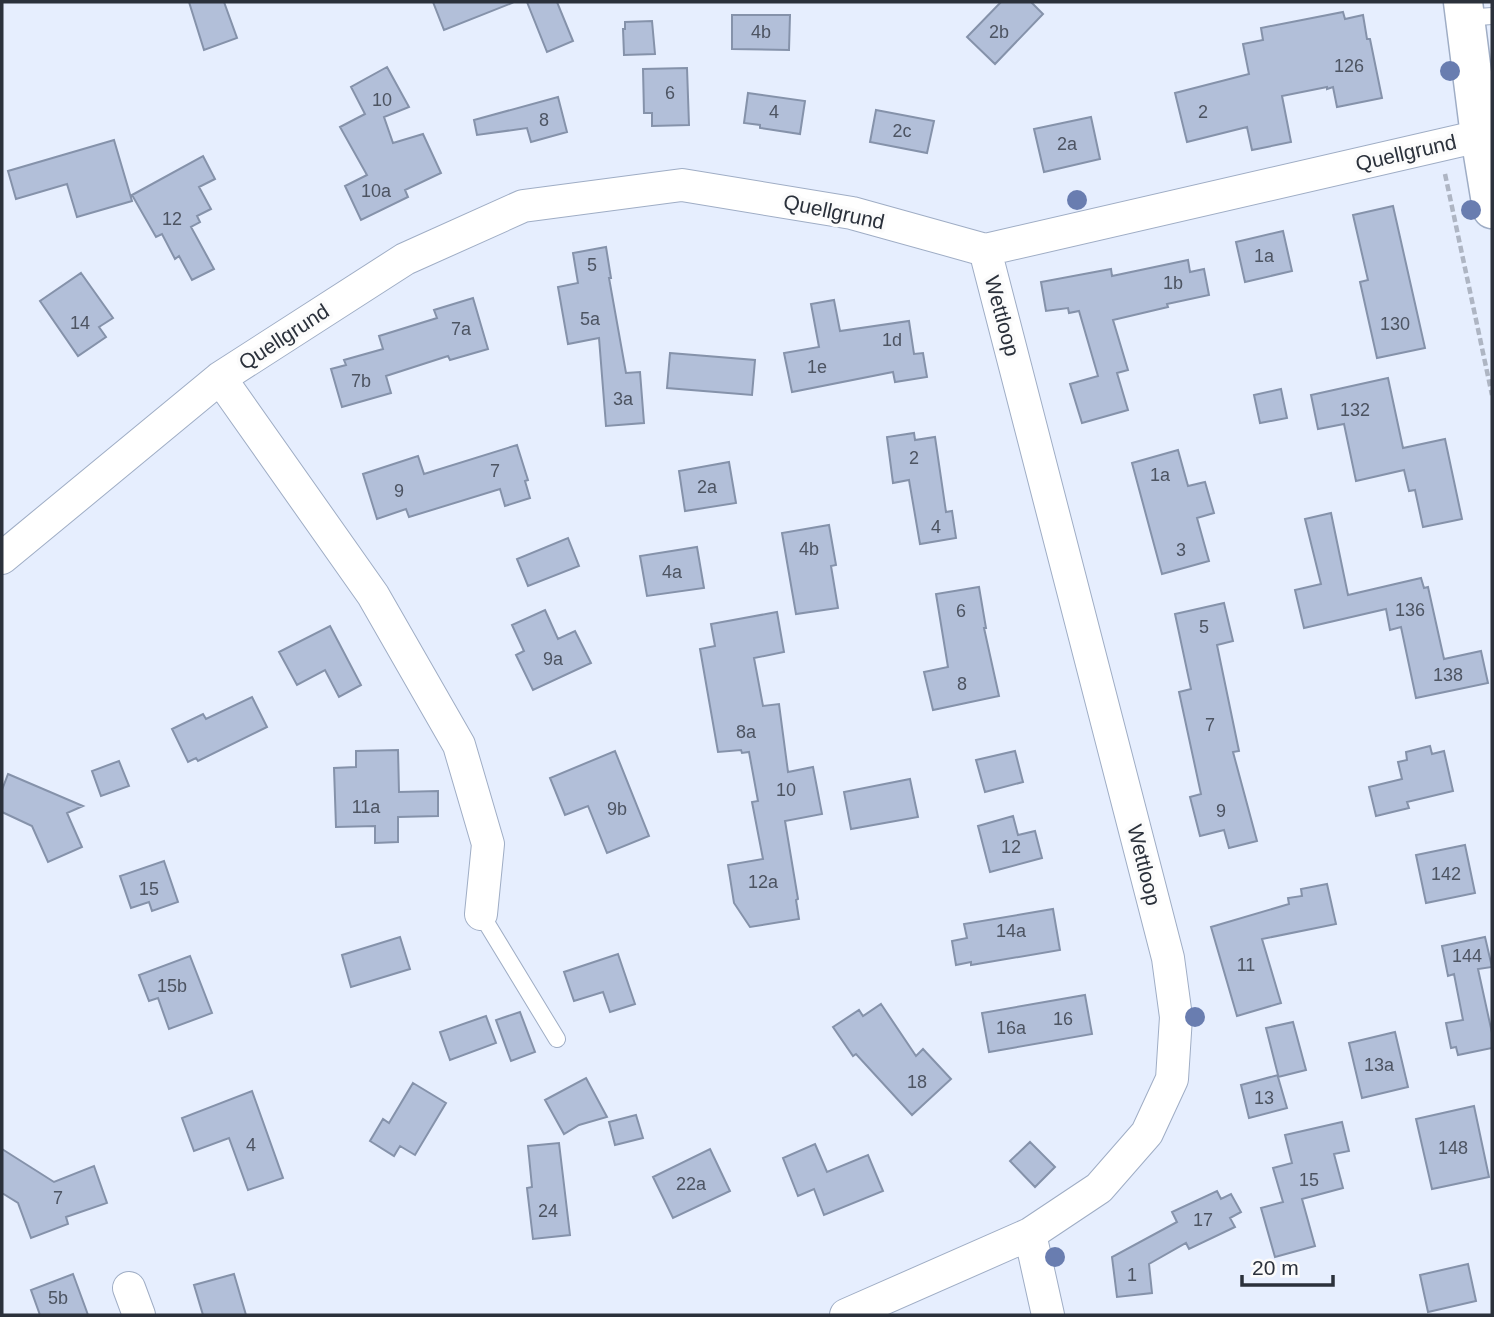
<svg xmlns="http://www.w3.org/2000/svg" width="1494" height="1317" font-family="Arial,sans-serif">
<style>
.building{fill:#b2bfd9;stroke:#8592aa;stroke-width:2}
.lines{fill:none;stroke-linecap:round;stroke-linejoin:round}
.service-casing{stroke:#9fadc5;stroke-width:18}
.minor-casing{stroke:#9fadc5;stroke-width:34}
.tertiary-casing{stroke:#9fadc5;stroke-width:41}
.path{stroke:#aeb5c3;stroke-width:4.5;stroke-dasharray:7 3.5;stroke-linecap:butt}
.service{stroke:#fff;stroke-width:16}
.minor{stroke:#fff;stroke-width:32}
.tertiary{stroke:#fff;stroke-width:38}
.tree{fill:#697db0}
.labels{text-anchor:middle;stroke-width:7;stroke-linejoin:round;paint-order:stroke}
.number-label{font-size:18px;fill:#4d5462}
.street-label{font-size:21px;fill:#2b313b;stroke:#fbfbfb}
</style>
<rect width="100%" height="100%" fill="#e6eefe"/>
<path class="building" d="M189 2H224L237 38 204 50Z
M433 2H511L512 3 444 30Z
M527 2H557L573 41 547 52Z
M1001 2H1031L1043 14 995 64 967 37Z
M1343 12 1345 19 1363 15 1367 39H1370L1382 98 1337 107 1333 87 1327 89V87L1282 96 1291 142 1252 150 1247 127 1187 142 1175 93 1249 74 1243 44 1263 40 1261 28Z
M732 15H790L789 50 732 49Z
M652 21 655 54 624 55 623 29H625V22Z
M387 67 409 107 384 117 393 143 423 134 441 173 405 190 408 197 361 220 345 186 367 175 340 127 365 114 351 87Z
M687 68 689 125 652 126V113H644L643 69Z
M748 93 805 101 800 134 760 128V125L744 123Z
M558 97 567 132 531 142 527 128 477 135 474 120Z
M876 110 934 121 927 153 870 142Z
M1091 117 1100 159 1044 172 1034 129Z
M114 140 132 201 77 217 67 184 16 199 8 171Z
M203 156 215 179 199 187 211 209 197 216 200 222 191 227 214 269 192 280 179 256 175 259 162 234 156 237 132 195Z
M1393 206 1425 348 1377 358 1360 282 1368 280 1353 215Z
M1283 231 1292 271 1245 282 1236 242Z
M606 247 611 278H609L626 373 640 372 644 423 606 426 599 338 568 344 558 287 578 283 573 253Z
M1188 260 1190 272 1204 269 1209 295 1167 304 1168 307 1113 320 1128 370 1117 373 1128 410 1082 423 1070 384 1098 376 1079 311 1069 313 1068 308 1046 311 1041 282 1111 269 1112 276Z
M81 273 113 318 99 327 106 337 78 356 40 301Z
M473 298 488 349 450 360 448 356 386 376 391 393 342 407 331 369 346 365 344 360 383 349 379 336 437 318 434 310Z
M834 300 840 331 909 321 914 354 923 353 927 377 895 382 893 372 792 392 784 353 819 347 811 304Z
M670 353 755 360 752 395 667 388Z
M1388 378 1403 448 1445 439 1462 519 1423 527 1415 490 1409 491 1404 470 1356 481 1344 424 1318 429 1311 395Z
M1281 389 1287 418 1260 423 1254 395Z
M914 433 915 440 935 437 946 512 952 511 956 538 920 544 909 480 893 483 887 437Z
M517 445 528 480 525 481 530 498 505 506 500 489 409 517 406 509 377 519 363 474 418 456 424 474Z
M1178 450 1188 486 1205 482 1214 513 1197 518 1209 561 1162 574 1132 463Z
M729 462 736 503 685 511 679 471Z
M1331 513 1348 595 1421 578 1424 588 1428 587 1444 659 1481 651 1488 683 1416 698 1401 627 1390 630 1386 609 1304 628 1295 590 1321 584 1305 519Z
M829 525 836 565 831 566 838 608 796 614 782 533Z
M568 538 579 566 528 586 517 559Z
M697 547 704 588 647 596 640 556Z
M979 587 986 628H984L999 696 933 710 924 672 948 667 936 594Z
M1224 603 1233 641 1217 645 1239 751 1233 752 1257 841 1229 848 1224 830 1200 836 1190 797 1201 794 1179 692 1191 689 1175 614Z
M545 610 558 639 575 631 591 663 533 690 516 655 524 651 512 625Z
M777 612 784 652 754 658 763 706 779 704 788 772 813 767 822 814 785 821 798 899 796 900 799 919 750 927 734 903 728 865 763 859 752 802 758 801 749 752 742 753 741 750 718 752 700 649 715 646 711 624Z
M330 626 361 685 339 697 325 670 297 685 279 652Z
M252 697 267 727 198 761 196 758 188 762 172 729 203 714 206 719Z
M1430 746 1432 754 1444 751 1453 791 1407 802 1409 808 1376 816 1369 787 1402 779 1398 762 1407 760 1406 752Z
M398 750 399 792 438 791V816L398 817V842L375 843V826L336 827 334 768 356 767V751Z
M615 751 649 836 607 853 588 806 565 815 550 778Z
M1015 751 1023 782 985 792 976 760Z
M119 761 129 786 101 796 92 771Z
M8 774 83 806 67 813 82 847 48 862 32 826 2 812V790Z
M910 779 918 817 851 829 844 792Z
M1013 816 1018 835 1035 831 1042 858 990 872 978 826Z
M1465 845 1475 893 1426 903 1416 855Z
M164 861 178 902 152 911 149 902 131 908 120 876Z
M1327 884 1336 924 1262 939 1281 1003 1237 1016 1211 927 1289 904 1288 898 1302 896 1301 889Z
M1053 909 1060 950 971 965V962L956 965 952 941 967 938 964 924Z
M400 937 410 969 351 987 342 955Z
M1485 937 1492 967 1478 969 1492 1033V1048L1458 1055 1456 1047 1451 1048 1446 1023 1463 1020 1454 974 1448 976 1442 946Z
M618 954 635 1004 610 1012 603 992 574 1001 564 972Z
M190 956 212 1013 169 1029 158 998 149 1001 139 975Z
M1085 995 1092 1034 989 1052 982 1013Z
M881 1004 916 1056 923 1049 951 1079 912 1115 856 1054 853 1056 833 1027 859 1010 863 1016Z
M520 1012 535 1052 511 1061 496 1020Z
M486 1016 496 1043 450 1060 440 1032Z
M1293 1022 1306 1070 1278 1077 1287 1108 1249 1118 1241 1085 1278 1075 1266 1028Z
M1395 1032 1408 1087 1362 1098 1349 1043Z
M586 1078 607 1117 579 1125 564 1134 545 1100Z
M413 1083 446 1103 415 1155 400 1146 394 1156 370 1141 383 1119 389 1123Z
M252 1091 283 1178 248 1190 229 1138 194 1151 182 1118Z
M1474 1106 1489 1177 1432 1189 1416 1119Z
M636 1115 643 1138 615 1145 609 1122Z
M1342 1122 1349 1151 1334 1154 1343 1188 1302 1199 1315 1246 1275 1257 1261 1208 1283 1202 1273 1168 1292 1163 1285 1135Z
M1030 1142 1055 1167 1035 1187 1010 1161Z
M559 1143 570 1235 533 1239 527 1188 532 1187 528 1146Z
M815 1144 827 1172 868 1155 883 1191 824 1215 814 1189 798 1196 783 1158Z
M2 1149 54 1182 94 1166 107 1203 66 1217 68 1224 31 1238 18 1203 2 1193Z
M710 1149 730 1191 673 1218 653 1177Z
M1217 1191 1221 1199 1231 1194 1241 1212 1230 1218 1235 1227 1189 1249 1186 1243 1149 1264 1152 1293 1117 1297 1112 1257 1177 1222 1172 1212Z
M1468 1264 1476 1301 1428 1312 1420 1275Z
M73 1274 88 1315H40L31 1290Z
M234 1274 246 1315H203L194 1285Z"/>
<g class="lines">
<g class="service-casing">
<path id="service" d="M1464 18 1492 16
M481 914 557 1039"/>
</g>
<g class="minor-casing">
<path id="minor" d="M220 378 373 595 459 745 488 844 481 914
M2 558 220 378 405 259 523 206 682 185 852 213 985 250 1480 136
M1030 1234 1048 1315
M129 1288 139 1315
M846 1315 1030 1234 1099 1188 1147 1133 1172 1079 1176 1017 1168 958 985 250"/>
</g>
<g class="tertiary-casing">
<path id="tertiary" d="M1463 2 1480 136 1492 209"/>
</g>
<path class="path" d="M1445 174 1492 395"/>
<use href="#service" class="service"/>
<use href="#minor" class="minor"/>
<use href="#tertiary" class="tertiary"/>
</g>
<g class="tree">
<circle cx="1450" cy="71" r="10"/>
<circle cx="1077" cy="200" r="10"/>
<circle cx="1471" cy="210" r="10"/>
<circle cx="1195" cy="1017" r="10"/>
<circle cx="1055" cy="1257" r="10"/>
</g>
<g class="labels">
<g class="number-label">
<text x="761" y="38">4b</text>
<text x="999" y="38">2b</text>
<text x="1349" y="72">126</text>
<text x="670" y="99">6</text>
<text x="382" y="106">10</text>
<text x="774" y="118">4</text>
<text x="1203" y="118">2</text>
<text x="544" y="126">8</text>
<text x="902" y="137">2c</text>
<text x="1067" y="150">2a</text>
<text x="376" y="197">10a</text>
<text x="172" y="225">12</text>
<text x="1264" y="262">1a</text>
<text x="592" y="271">5</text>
<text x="1173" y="289">1b</text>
<text x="590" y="325">5a</text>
<text x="80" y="329">14</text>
<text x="1395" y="330">130</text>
<text x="461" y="335">7a</text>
<text x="892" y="346">1d</text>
<text x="817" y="373">1e</text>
<text x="361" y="387">7b</text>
<text x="623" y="405">3a</text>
<text x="1355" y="416">132</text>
<text x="914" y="464">2</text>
<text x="495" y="477">7</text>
<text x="1160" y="481">1a</text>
<text x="707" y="493">2a</text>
<text x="399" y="497">9</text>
<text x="936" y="533">4</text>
<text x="809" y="555">4b</text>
<text x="1181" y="556">3</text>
<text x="672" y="578">4a</text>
<text x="1410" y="616">136</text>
<text x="961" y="617">6</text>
<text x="1204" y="633">5</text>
<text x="553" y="665">9a</text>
<text x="1448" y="681">138</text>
<text x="962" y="690">8</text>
<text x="1210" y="731">7</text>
<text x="746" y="738">8a</text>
<text x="786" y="796">10</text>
<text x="366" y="813">11a</text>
<text x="617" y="815">9b</text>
<text x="1221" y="817">9</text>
<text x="1011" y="853">12</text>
<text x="1446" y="880">142</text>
<text x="763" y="888">12a</text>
<text x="149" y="895">15</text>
<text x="1011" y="937">14a</text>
<text x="1467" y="962">144</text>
<text x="1246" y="971">11</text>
<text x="172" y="992">15b</text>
<text x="1063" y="1025">16</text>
<text x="1011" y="1034">16a</text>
<text x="1379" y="1071">13a</text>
<text x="917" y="1088">18</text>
<text x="1264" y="1104">13</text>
<text x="251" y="1151">4</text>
<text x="1453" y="1154">148</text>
<text x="1309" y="1186">15</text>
<text x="691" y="1190">22a</text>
<text x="58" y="1204">7</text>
<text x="548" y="1217">24</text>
<text x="1203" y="1226">17</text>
<text x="1132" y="1281">1</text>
<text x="58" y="1304">5b</text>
</g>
<g class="street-label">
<text transform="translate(1406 153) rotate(-13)" y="7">Quellgrund</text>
<text transform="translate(834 212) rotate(12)" y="7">Quellgrund</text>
<text transform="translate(1002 316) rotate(75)" y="7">Wettloop</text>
<text transform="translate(284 337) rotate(-33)" y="7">Quellgrund</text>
<text transform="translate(1144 865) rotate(76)" y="7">Wettloop</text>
</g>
</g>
<rect width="1494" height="1317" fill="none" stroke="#2b313b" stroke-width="7"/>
<path d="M1242 1275v10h91v-10" fill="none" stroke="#2b313b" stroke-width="3.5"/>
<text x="1252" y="1275" font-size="21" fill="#2b313b" stroke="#fbfbfb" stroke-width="5" paint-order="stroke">20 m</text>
</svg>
